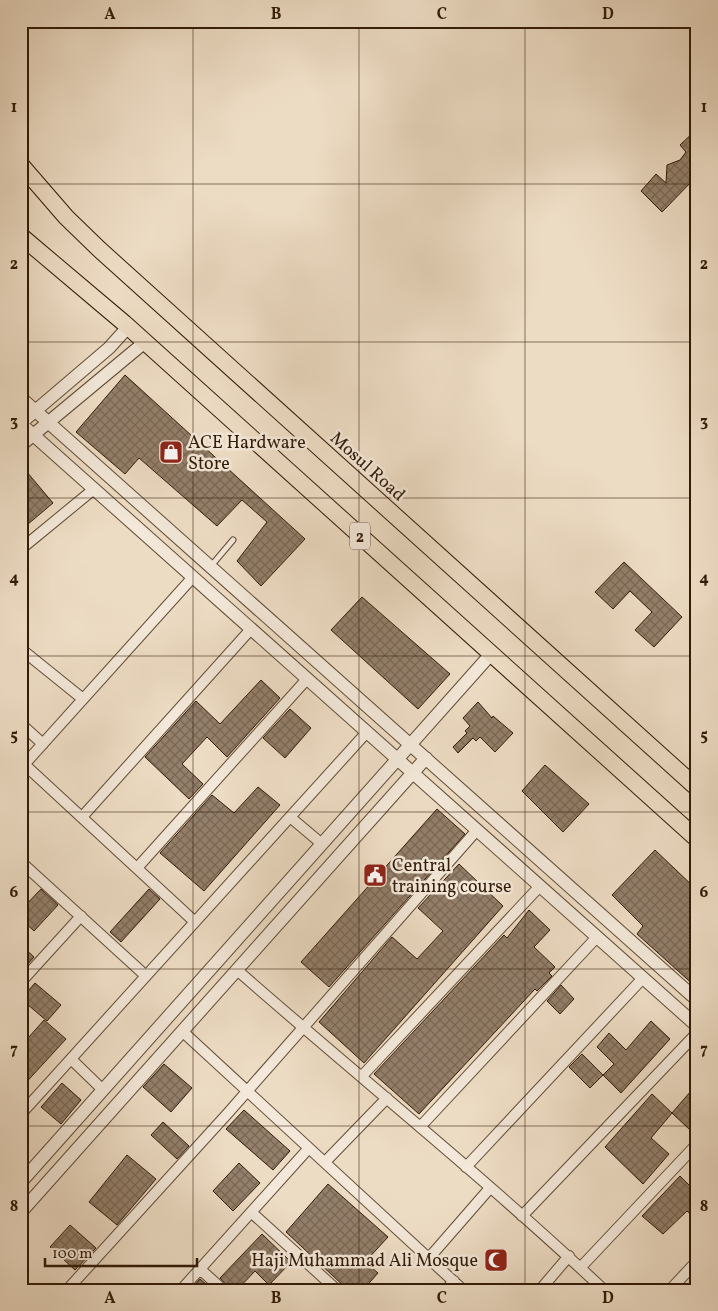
<svg xmlns="http://www.w3.org/2000/svg" width="718" height="1311" font-family="Vollkorn,serif">
<style>
.building{fill:url(#building-cross-hatch);stroke:#321b08}
.lines{fill:none;stroke-linecap:round;stroke-linejoin:round}
.service-casing{stroke:#614b37;stroke-width:7}
.minor-casing{stroke:#614b37;stroke-width:12}
.tertiary-casing{stroke:#614b37;stroke-width:14}
.trunk-casing{stroke:#321b08;stroke-width:18}
.service{stroke:#f3e8d9;stroke-width:5}
.minor{stroke:#f3e8d9;stroke-width:10}
.tertiary{stroke:#f3e8d9;stroke-width:12}
.trunk{stroke:#eddcc4;stroke-width:16}
.grid{fill:none;stroke:#321b08;stroke-width:1;stroke-opacity:0.55}
.labels{text-anchor:middle;stroke-width:5;stroke-linejoin:round;paint-order:stroke}
.shield{fill:#f3e8d9;stroke:#6c5847;stroke-width:1}
.shield-label{font-size:16px;font-weight:bold;fill:#321b08}
.poi-label{font-size:18px;fill:#321b08;stroke:#f3e8d9;text-anchor:start}
.street-label{font-size:18px;fill:#321b08;stroke:#f3e8d9}
.neatline{fill:none;stroke:#321b08;stroke-width:2}
.grid-label{font-size:16px;text-anchor:middle;font-weight:bold;fill:#321b08}
</style>
<defs>
<pattern id="building-cross-hatch" width="8" height="8" patternUnits="userSpaceOnUse" patternTransform="scale(1.25)"><rect width="8" height="8" fill="#937f6a"/><path d="M0 0l8 8M0 8l8-8" fill="none" stroke="#796755"/></pattern>
</defs>
<rect width="100%" height="100%" fill="#eddcc4"/>
<filter id="stains"><feTurbulence type="fractalNoise" baseFrequency=".004" numOctaves="4"/><feColorMatrix values="0 0 0 0 .2 0 0 0 0 .09 0 0 0 0 .02 0 0 0 .5 -.17"/></filter>
<radialGradient id="worn" r=".72"><stop offset=".6" stop-color="#630" stop-opacity="0"/><stop offset="1" stop-color="#630" stop-opacity=".3"/></radialGradient>
<path class="building" d="M697 129V176L662 212 641 191 656 174 666 183 667 165 680 160 686 152 680 145Z
M125 375 305 539 261 586 237 561 267 522 242 500 217 526 139 458 125 474 76 432Z
M21 465 53 503 21 530Z
M624 562 682 617 654 647 635 630 652 612 630 591 613 609 595 592Z
M362 597 450 674 418 709 331 630Z
M261 680 280 698 227 757 207 737 182 764 203 784 189 799 145 757 196 701 220 724Z
M478 702 492 718 493 716 513 733 495 752 480 737 476 741 473 738 458 753 453 747 467 733 465 731 470 726 463 718Z
M290 709 311 728 285 758 263 738Z
M545 765 589 804 563 832 522 791Z
M258 787 280 805 204 891 160 853 212 795 234 813Z
M437 809 465 834 329 987 301 962Z
M655 850 697 890V988L637 934 643 926 612 895Z
M459 864 503 906 364 1063 319 1022 392 937 417 959 443 931 418 908Z
M41 889 58 905 34 931 21 919V910Z
M149 889 160 899 121 942 110 932Z
M529 910 550 930 534 947 555 967 549 973 552 976 537 991 535 989 419 1114 374 1074 504 935 507 938Z
M21 945 34 957 21 972Z
M35 983 61 1005 47 1021 21 999Z
M561 985 574 999 560 1014 547 1001Z
M44 1020 66 1039 21 1088V1046Z
M651 1021 670 1039 621 1093 603 1075 614 1064 597 1047 609 1033 626 1050Z
M582 1054 603 1075 590 1088 569 1067Z
M164 1064 192 1088 171 1112 143 1087Z
M62 1083 81 1100 61 1124 41 1107Z
M697 1084V1123L690 1130 672 1113Z
M652 1094 672 1113 651 1138 669 1154 643 1184 605 1147Z
M244 1110 290 1151 273 1170 226 1129Z
M163 1122 189 1146 177 1159 151 1135Z
M127 1155 156 1179 117 1225 89 1202Z
M239 1163 260 1183 233 1211 213 1191Z
M680 1176 697 1193V1220L687 1211 663 1234 642 1216Z
M328 1184 388 1237 365 1262 378 1273 363 1290H348L286 1232Z
M70 1225 96 1248 75 1270 50 1247Z
M262 1234 291 1262 269 1285 255 1271 237 1290H231L220 1278Z
M200 1279 213 1290H190Z"/>
<g class="lines">
<g class="service-casing">
<path id="service" d="M211 566 233 540"/>
</g>
<g class="minor-casing">
<path id="minor" d="M21 549 94 489
M21 649 83 699
M21 724 43 744
M24 764 195 922
M21 768 193 577
M82 817 251 629
M290 817 322 844
M21 862 146 976
M137 868 307 679
M237 970C359 1077 486 1179 604 1290
M21 982 81 916
M182 1031 463 1290
M71 1059 103 1090
M362 1076 540 886
M21 1114 367 732
M420 1127 597 937
M325 1162 387 1098
M466 1167 643 978
M251 1212 337 1290
M522 1216 697 1033
M429 1258 490 1188
M581 1267 697 1144
M200 1269 223 1290
M67 1290 228 1113 477 830
M181 1290 309 1148
M446 1290 454 1281
M540 1290 569 1256
M670 1290 697 1261"/>
</g>
<g class="tertiary-casing">
<path id="tertiary" d="M21 398 697 1000
M21 423 109 348 128 327
M21 424 697 1026
M21 445 145 342
M21 1182 491 654
M21 1212 426 758"/>
</g>
<g class="trunk-casing">
<path id="trunk" d="M21 165 66 217 99 249 697 788
M21 236 124 323 697 839"/>
</g>
<use href="#service" class="service"/>
<use href="#minor" class="minor"/>
<use href="#tertiary" class="tertiary"/>
<use href="#trunk" class="trunk"/>
</g>
<path class="grid" d="M193 21V1290M359 21V1290M525 21V1290M21 184H697M21 342H697M21 498H697M21 656H697M21 812H697M21 969H697M21 1126H697"/>
<defs>
<g id="shop-square" transform="scale(1.25)"><rect x="-9" y="-9" width="18" height="18" rx="4" fill="#8f2418" stroke="#f3e8d9"/><path d="M-5-2.5h2.3a2.7 3.5 0 0 1 5.4 0H5L5.5 6h-11ZM-1.5-2.5h3a1.5 2.3 0 0 0-3 0Z" fill="#fff"/></g>
<g id="civic-square" transform="scale(1.25)"><rect x="-9" y="-9" width="18" height="18" rx="4" fill="#8f2418" stroke="#f3e8d9"/><path d="M-.6-6.5H3V-4.5H.6V-3L4-1V1h2V6H-6V1h2V-1L-.6-3ZM-1.2 2.5V6h2.4V2.5Z" fill="#fff"/></g>
<g id="mosque-square" transform="scale(1.25)"><rect x="-9" y="-9" width="18" height="18" rx="4" fill="#8f2418" stroke="#f3e8d9"/><path d="M3.5-4.9A6 6 0 1 0 3.5 4.9A5 5 0 1 1 3.5-4.9Z" fill="#fff"/></g>
</defs>
<g fill-rule="evenodd">
<use href="#shop-square" x="171" y="452"/>
<use href="#civic-square" x="375" y="875"/>
<use href="#mosque-square" x="496" y="1260"/>
</g>
<g class="labels">
<rect class="shield" x="350" y="522.5" width="20" height="27" rx="4"/>
<g class="shield-label">
<text x="360" y="542">2</text>
</g>
<g class="poi-label">
<text x="188" y="448">ACE Hardware<tspan x="188" dy="21">Store</tspan></text>
<text x="392" y="871">Central<tspan x="392" dy="21">training course</tspan></text>
<text x="478" y="1266" text-anchor="end">Haji Muhammad Ali Mosque</text>
</g>
<g class="street-label">
<text transform="translate(368 466) rotate(42)" y="6">Mosul Road</text>
</g>
</g>
<rect width="718" height="1311" fill="none" stroke="#eddcc4" stroke-width="55"/>
<path d="M45 1258v8h152v-8" fill="none" stroke="#321b08" stroke-width="2.5"/>
<text x="52" y="1258" font-size="15" fill="#321b08" stroke="#f3e8d9" stroke-width="4" paint-order="stroke">100 m</text>
<rect x="28" y="28" width="662" height="1256" class="neatline"/>
<g class="grid-label">
<text x="110" y="19">A</text>
<text x="276" y="19">B</text>
<text x="442" y="19">C</text>
<text x="608" y="19">D</text>
<text x="14" y="112">1</text>
<text x="704" y="112">1</text>
<text x="14" y="269">2</text>
<text x="704" y="269">2</text>
<text x="14" y="426">3</text>
<text x="704" y="426">3</text>
<text x="14" y="583">4</text>
<text x="704" y="583">4</text>
<text x="14" y="740">5</text>
<text x="704" y="740">5</text>
<text x="14" y="897">6</text>
<text x="704" y="897">6</text>
<text x="14" y="1054">7</text>
<text x="704" y="1054">7</text>
<text x="14" y="1211">8</text>
<text x="704" y="1211">8</text>
<text x="110" y="1303">A</text>
<text x="276" y="1303">B</text>
<text x="442" y="1303">C</text>
<text x="608" y="1303">D</text>
</g>
<rect width="100%" height="100%" filter="url(#stains)"/>
<rect width="100%" height="100%" fill="url(#worn)"/>
</svg>
